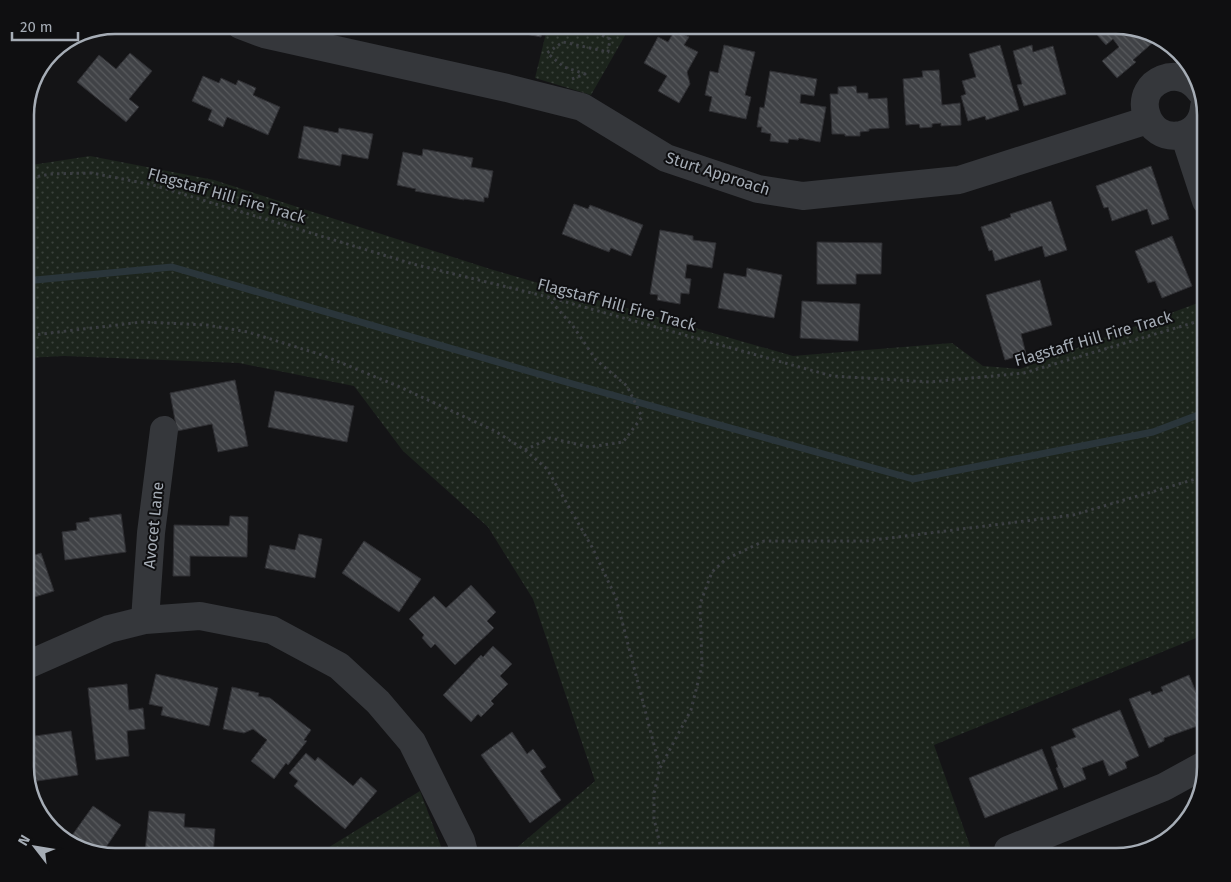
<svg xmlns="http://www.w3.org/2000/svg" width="1231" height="882" font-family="'Fira Sans',sans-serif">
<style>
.park{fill:url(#park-dots)}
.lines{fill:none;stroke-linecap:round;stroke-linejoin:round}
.stream{stroke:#2a353a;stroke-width:7}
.building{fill:url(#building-back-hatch);stroke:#2e2e32}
.path{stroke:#3b3e42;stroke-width:3;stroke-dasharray:2.5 4;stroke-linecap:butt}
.minor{stroke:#35373b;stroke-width:28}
.labels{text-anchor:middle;stroke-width:4;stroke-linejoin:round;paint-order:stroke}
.street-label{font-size:16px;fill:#a6adb6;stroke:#0f0f11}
.rim{fill:none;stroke:#a6adb6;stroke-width:2.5}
</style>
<defs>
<pattern id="park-dots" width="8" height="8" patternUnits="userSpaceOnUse" patternTransform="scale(1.25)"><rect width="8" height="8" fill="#1c241c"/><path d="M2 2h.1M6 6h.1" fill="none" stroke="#3a413b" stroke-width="1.8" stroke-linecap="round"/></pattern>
<pattern id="building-back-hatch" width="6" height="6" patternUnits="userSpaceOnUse" patternTransform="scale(1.25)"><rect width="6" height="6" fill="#404246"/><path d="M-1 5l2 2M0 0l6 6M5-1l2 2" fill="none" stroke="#595b5e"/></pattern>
</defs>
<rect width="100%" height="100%" fill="#141416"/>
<path class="park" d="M548 25H631L591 95 535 78Z
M90 156 214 180 490 269 793 356 952 343 983 366 1020 369 1206 300V634L934 745 974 857H506L595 781 533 599 488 527 403 451 354 386 239 363 64 356 25 358V166Z
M420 791 445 857H313Z"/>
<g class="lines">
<path class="stream" d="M25 281 172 267 573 384 913 479 1153 432 1206 412"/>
</g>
<path class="building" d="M479 25H543L541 37Z
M814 25H851L852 26 814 30Z
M1103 25H1116L1157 39 1133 60 1136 62 1117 78 1102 61 1119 47 1113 39 1106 45 1097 35 1105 28Z
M675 30 689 37 684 45 698 52 687 72 690 84 679 103 658 91 667 76 644 63 658 37 668 42Z
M724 45 755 52 745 95 751 97 746 119 709 111 712 97 705 95 710 71 718 73Z
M1000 45 1019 110 986 120 985 116 968 121 961 96 966 94 962 81 976 77 969 54Z
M1032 45 1033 52 1053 46 1066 94 1024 106 1017 85 1022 84 1013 51Z
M130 53 152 71 129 99 139 107 126 122 77 82 99 55 116 69Z
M939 70 942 105 960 103 961 125 941 126V123L932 124V127L920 128 919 124 906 125 903 79 923 77 922 71Z
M770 71 817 79 814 96 801 94 800 103 826 107 820 142 799 138 798 140 789 139 788 143 770 141 771 134 761 132 762 127H757L760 107 764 108Z
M203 76 219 83 221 78 236 85 238 80 256 88 253 95 280 107 268 135 227 117 223 127 208 120 212 110 192 101Z
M34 77 41 79 35 108 26 106Z
M856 86 857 93H868V99L887 98 889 128 869 129V131L860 132V136H845V134H832L830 94H838V87Z
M304 126 338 133 339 128 373 134 368 159 342 154 340 166 298 158Z
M423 149 473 158 471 167 493 171 488 198 484 197V202L464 199V200L415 191 416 189 397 185 403 152 422 156Z
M1151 166 1169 219 1152 225 1147 209 1112 221 1108 207 1104 208 1096 186Z
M1051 201 1067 250 1045 257 1042 246 995 261 992 250 989 251 981 227 1011 217 1010 214Z
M574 204 588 209 590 205 643 225 631 256 611 248 609 252 562 234Z
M660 230 693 236V240L716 243 712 268 687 264 685 278 691 279 689 294 681 293 680 304 657 300 658 295 650 294Z
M1172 236 1192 286 1162 298 1155 281 1148 283 1135 251Z
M817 242 882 243 881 274H856V284H817Z
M747 268 782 275 774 318 718 308 724 273 746 277Z
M1040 280 1052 325 1021 334 1026 354 1005 360 986 295Z
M802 301 860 304 858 341 800 338Z
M235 380 248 446 218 452 212 424 177 431 170 393Z
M275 391 354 406 347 442 268 427Z
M121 514 126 552 65 560 62 532 77 530 76 523 90 521 89 518Z
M230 516 248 517 247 557 190 556V576H173L174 525 229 526Z
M299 534 322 539 315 578 265 568 270 545 295 550Z
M364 541 421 579 399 612 342 573Z
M41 553 54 591 25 600V558Z
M471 585 496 612 487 621 494 628 455 665 435 644 431 648 422 638 424 635 409 619 434 596 446 608Z
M493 646 512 664 500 676 508 684 491 701 494 704 481 717 478 714 471 722 443 695 481 655 483 657Z
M156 674 218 688 209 726 161 715 163 707 149 704Z
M1189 675 1206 717V723L1164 738V741L1149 748 1129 699 1150 691 1152 695 1163 691 1161 687Z
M127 684 129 710 143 708 145 729 127 731 129 756 96 760 88 688Z
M232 687 259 693 258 696 270 698 311 730 304 740 307 741 288 765 286 763 274 779 251 761 267 740 253 729 244 733 223 729Z
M1120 710 1139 756 1125 762 1127 768 1109 776 1103 760 1082 768 1086 779 1064 788 1056 768 1058 767 1051 747 1076 737 1072 729Z
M32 714 35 736 71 731 78 775 37 781V779L27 780 25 772V715Z
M512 732 527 754 533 749 546 767 540 771 561 800 530 823 481 755Z
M1042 749 1058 789 985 818 969 778Z
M306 753 315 761 318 757 353 786 361 777 377 791 345 829 294 786 298 781 289 773Z
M93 806 121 825 102 853 68 841Z
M149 811 185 814 184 827 215 829 213 857 145 852Z"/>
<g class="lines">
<path class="path" d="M572 79 585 74 564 67 547 53 563 42 608 52 610 39 580 25
M25 179 50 174 92 173 153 185 413 264 548 297 832 376 930 382 1024 373 1206 319
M25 336 142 322 207 325 248 332 322 355 400 387 495 431 525 450 547 469 592 547 616 598 660 768
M525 450 550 438 589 447 623 442 642 417 627 386 596 360 573 326 548 298
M663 857 654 819V793L660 768 691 710 702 666 700 604 712 572 726 559 764 541H866L1073 515 1206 476"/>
<path class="minor" d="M240 25 264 34 507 88 582 107 666 158 758 189 803 196 959 180 1148 120
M1200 91C1181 63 1137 80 1146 113 1155 147 1202 141 1204 107
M1184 134 1206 201
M145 620 151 533 164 430
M25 666 109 629 145 620 200 616 272 630 339 666 378 702 412 742 461 841 465 857
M1008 850 1164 787 1206 764"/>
</g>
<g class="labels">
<g class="street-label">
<text transform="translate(718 173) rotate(18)" y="6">Sturt Approach</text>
<text transform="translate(227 195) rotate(16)" y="6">Flagstaff Hill Fire Track</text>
<text transform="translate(617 304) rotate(15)" y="6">Flagstaff Hill Fire Track</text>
<text transform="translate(1093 338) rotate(-16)" y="6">Flagstaff Hill Fire Track</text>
<text transform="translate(153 525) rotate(-84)" y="6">Avocet Lane</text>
</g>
</g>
<path d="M0 0H1231V882H0ZM115 34H1116A81 81 0 0 1 1197 115V767A81 81 0 0 1 1116 848H115A81 81 0 0 1 34 767V115A81 81 0 0 1 115 34Z" fill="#0f0f11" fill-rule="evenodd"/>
<path class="rim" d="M115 34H1116A81 81 0 0 1 1197 115V767A81 81 0 0 1 1116 848H115A81 81 0 0 1 34 767V115A81 81 0 0 1 115 34Z"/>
<g transform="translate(35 847) rotate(301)" stroke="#0f0f11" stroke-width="4" paint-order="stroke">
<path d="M0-4L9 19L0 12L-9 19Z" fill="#a6adb6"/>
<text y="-8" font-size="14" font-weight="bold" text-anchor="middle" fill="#a6adb6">N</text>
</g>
<path d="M12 32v8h66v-8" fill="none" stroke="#a6adb6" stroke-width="2.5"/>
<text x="20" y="32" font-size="15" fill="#a6adb6" stroke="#0f0f11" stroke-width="4" paint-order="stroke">20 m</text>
</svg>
